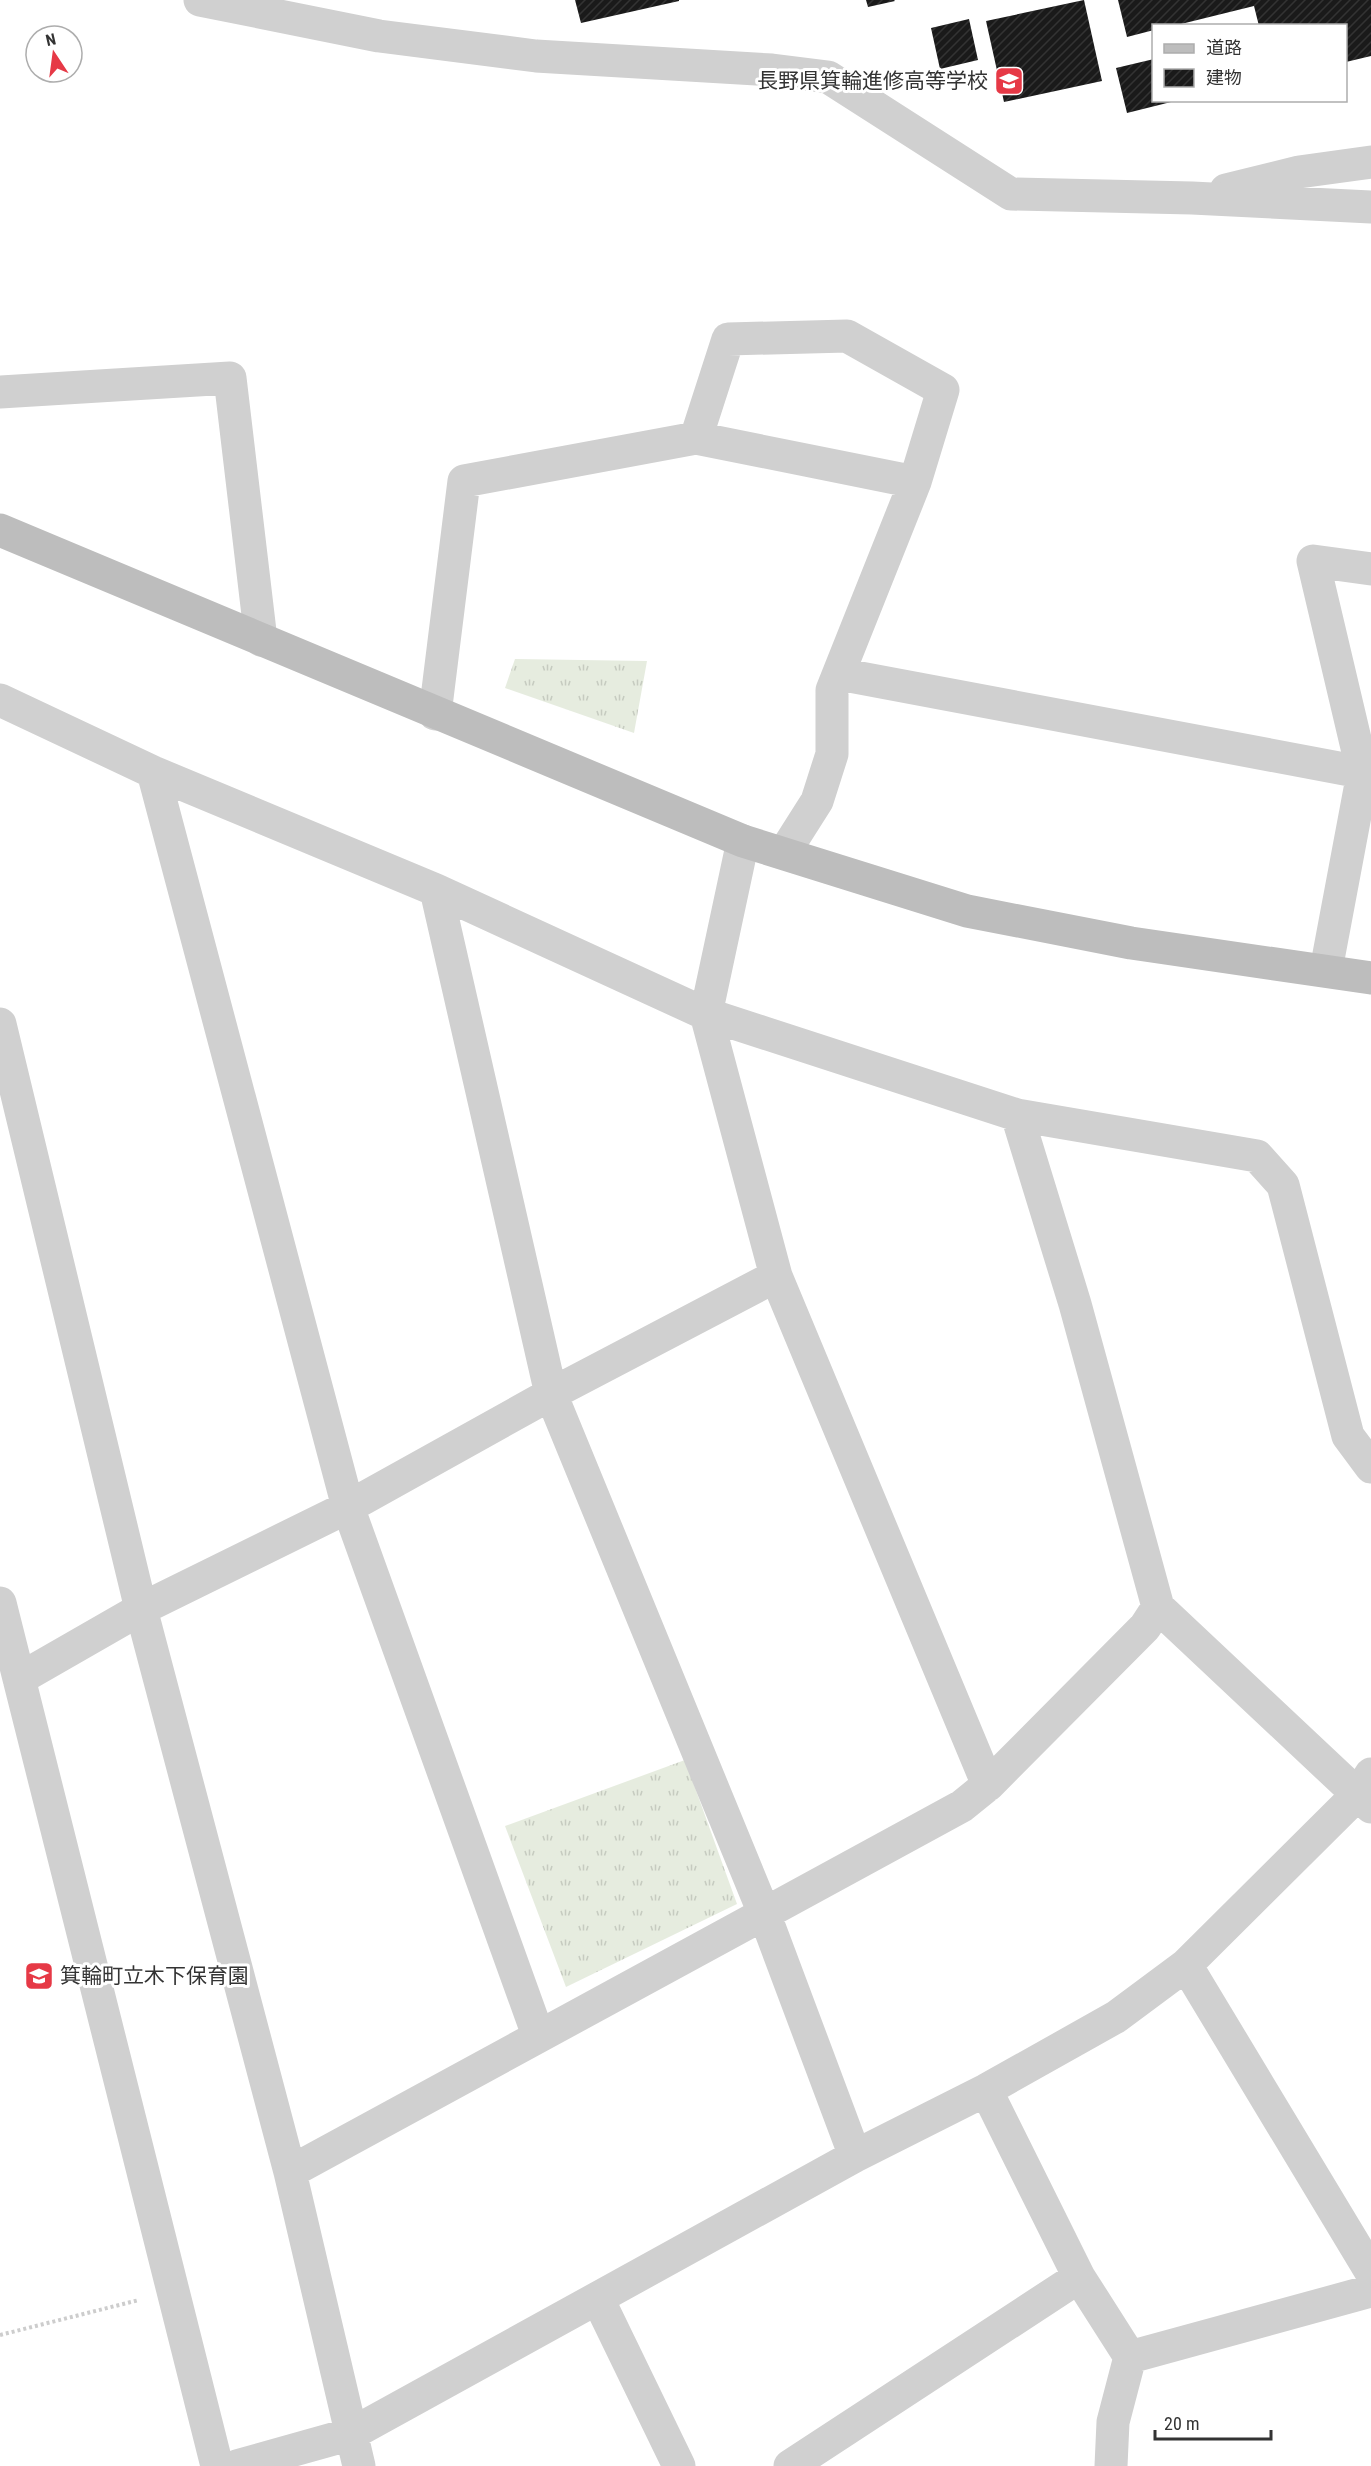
<svg xmlns="http://www.w3.org/2000/svg" width="1371" height="2466" font-family="'Roboto Condensed','Noto Sans JP',sans-serif">
<style>
.grass{fill:url(#grass-tufts)}
.building{fill:url(#building-hatch)}
.lines{fill:none;stroke-linecap:round;stroke-linejoin:round}
.path{stroke:#cdcdcd;stroke-width:4;stroke-dasharray:3 3;stroke-linecap:butt}
.street{stroke:#d0d0d0;stroke-width:33}
.secondary{stroke:#bdbdbd;stroke-width:33}
.labels{text-anchor:middle;stroke-width:6;stroke-linejoin:round;paint-order:stroke}
.poi-label{font-size:21px;fill:#333;stroke:#fff;text-anchor:end}
</style>
<defs>
<pattern id="grass-tufts" width="24" height="20" patternUnits="userSpaceOnUse" patternTransform="scale(1.5)"><rect width="24" height="20" fill="#e6ecdf"/><path d="M3 7l-1-3M5 7V3M7 7l1-3M15 17l-1-3M17 17v-4M19 17l1-3" fill="none" stroke="#c6cbc0"/></pattern>
<pattern id="building-hatch" width="6" height="6" patternUnits="userSpaceOnUse" patternTransform="scale(1.5)"><rect width="6" height="6" fill="#1a1a1a"/><path d="M-1 1l2-2M0 6l6-6M5 7l2-2" fill="none" stroke="#333"/></pattern>
</defs>
<rect width="100%" height="100%" fill="#fff"/>
<path class="grass" d="M515 659 647 661 634 733 505 688Z
M685 1760 737 1904 566 1987 505 1826Z"/>
<path class="building" d="M575 0H679V1L581 23Z
M866 0H894L895 1 868 7Z
M1084 0 1102 81 1004 102 986 21Z
M1118 0H1371V56L1346 62V26H1259L1254 6 1173 26H1154V30L1127 37Z
M969 19 978 60 940 69 931 28Z
M1154 59V100L1175 101 1127 113 1116 68Z"/>
<g class="lines">
<path class="path" d="M0 2335 139 2300"/>
<path class="street" d="M200 0 379 36 536 56 772 70 828 77 1011 194 1192 198 1371 207
M1226 190 1299 172 1371 162
M0 392 230 378 261 640
M696 438 915 482
M839 674 1371 774
M0 700 153 772 436 890 706 1014 1017 1115 1257 1156 1283 1185 1348 1436 1371 1467
M435 714 464 481 696 438 728 339 847 336 943 390 915 482 832 690V754L817 801 784 853
M153 772 348 1507 538 2035
M743 841 706 1014 776 1276 988 1785
M436 890 551 1394 764 1913 855 2156
M1326 970 1363 773 1313 561 1371 569
M0 1024 141 1609 290 2172 359 2466
M1017 1115 1075 1304 1158 1607 1371 1807
M0 1603 217 2466
M19 1679 141 1609 348 1507 551 1394 776 1276
M1186 1965 1371 2272
M986 2090 1079 2277 1130 2357 1113 2422 1111 2466
M290 2172 962 1806 988 1785 1145 1627 1158 1607
M598 2299 679 2466
M1130 2357 1371 2291
M237 2466 351 2434 855 2156 986 2090 1116 2017 1186 1965 1358 1794 1371 1774
M790 2466 1079 2277"/>
<path class="secondary" d="M0 530 743 841 967 911 1131 943 1371 978"/>
</g>
<defs>
<g id="school-square" transform="scale(1.5)"><rect x="-9" y="-9" width="18" height="18" rx="4" fill="#e63946" stroke="#fff"/><path d="M0-5L7-2L0 1L-7-2ZM-4 1L0 2.5L4 1V4Q0 6-4 4Z" fill="#fff"/></g>
</defs>
<g fill-rule="evenodd">
<use href="#school-square" x="1009" y="81"/>
<use href="#school-square" x="39" y="1976"/>
</g>
<g class="labels">
<g class="poi-label">
<text x="988" y="88">長野県箕輪進修高等学校</text>
<text x="60" y="1983" text-anchor="start">箕輪町立木下保育園</text>
</g>
</g>
<rect x="1152" y="24" width="195" height="78" fill="#ffffff" stroke="#adadad" stroke-width="1.5"/>
<rect x="1164" y="44" width="30" height="9" fill="#bdbdbd" stroke="#adadad" stroke-width="1.5"/>
<text x="1206" y="54" font-size="18" fill="#333333">道路</text>
<rect x="1164" y="69" width="30" height="18" fill="url(#building-hatch)" stroke="#adadad" stroke-width="1.5"/>
<text x="1206" y="84" font-size="18" fill="#333333">建物</text>
<g transform="translate(54 54) rotate(347)"><circle r="28" fill="#ffffff" stroke="#adadad" stroke-width="1.5"/>
<path d="M0-4.5L10 22L0 15L-10 22Z" fill="#e63946"/>
<text y="-9" font-size="16" font-weight="bold" text-anchor="middle" fill="#333333">N</text>
</g>
<path d="M1155 2430v9h116v-9" fill="none" stroke="#333333" stroke-width="3"/>
<text x="1164" y="2430" font-size="18" fill="#333333" stroke="#ffffff" stroke-width="4.5" paint-order="stroke">20 m</text>
</svg>
